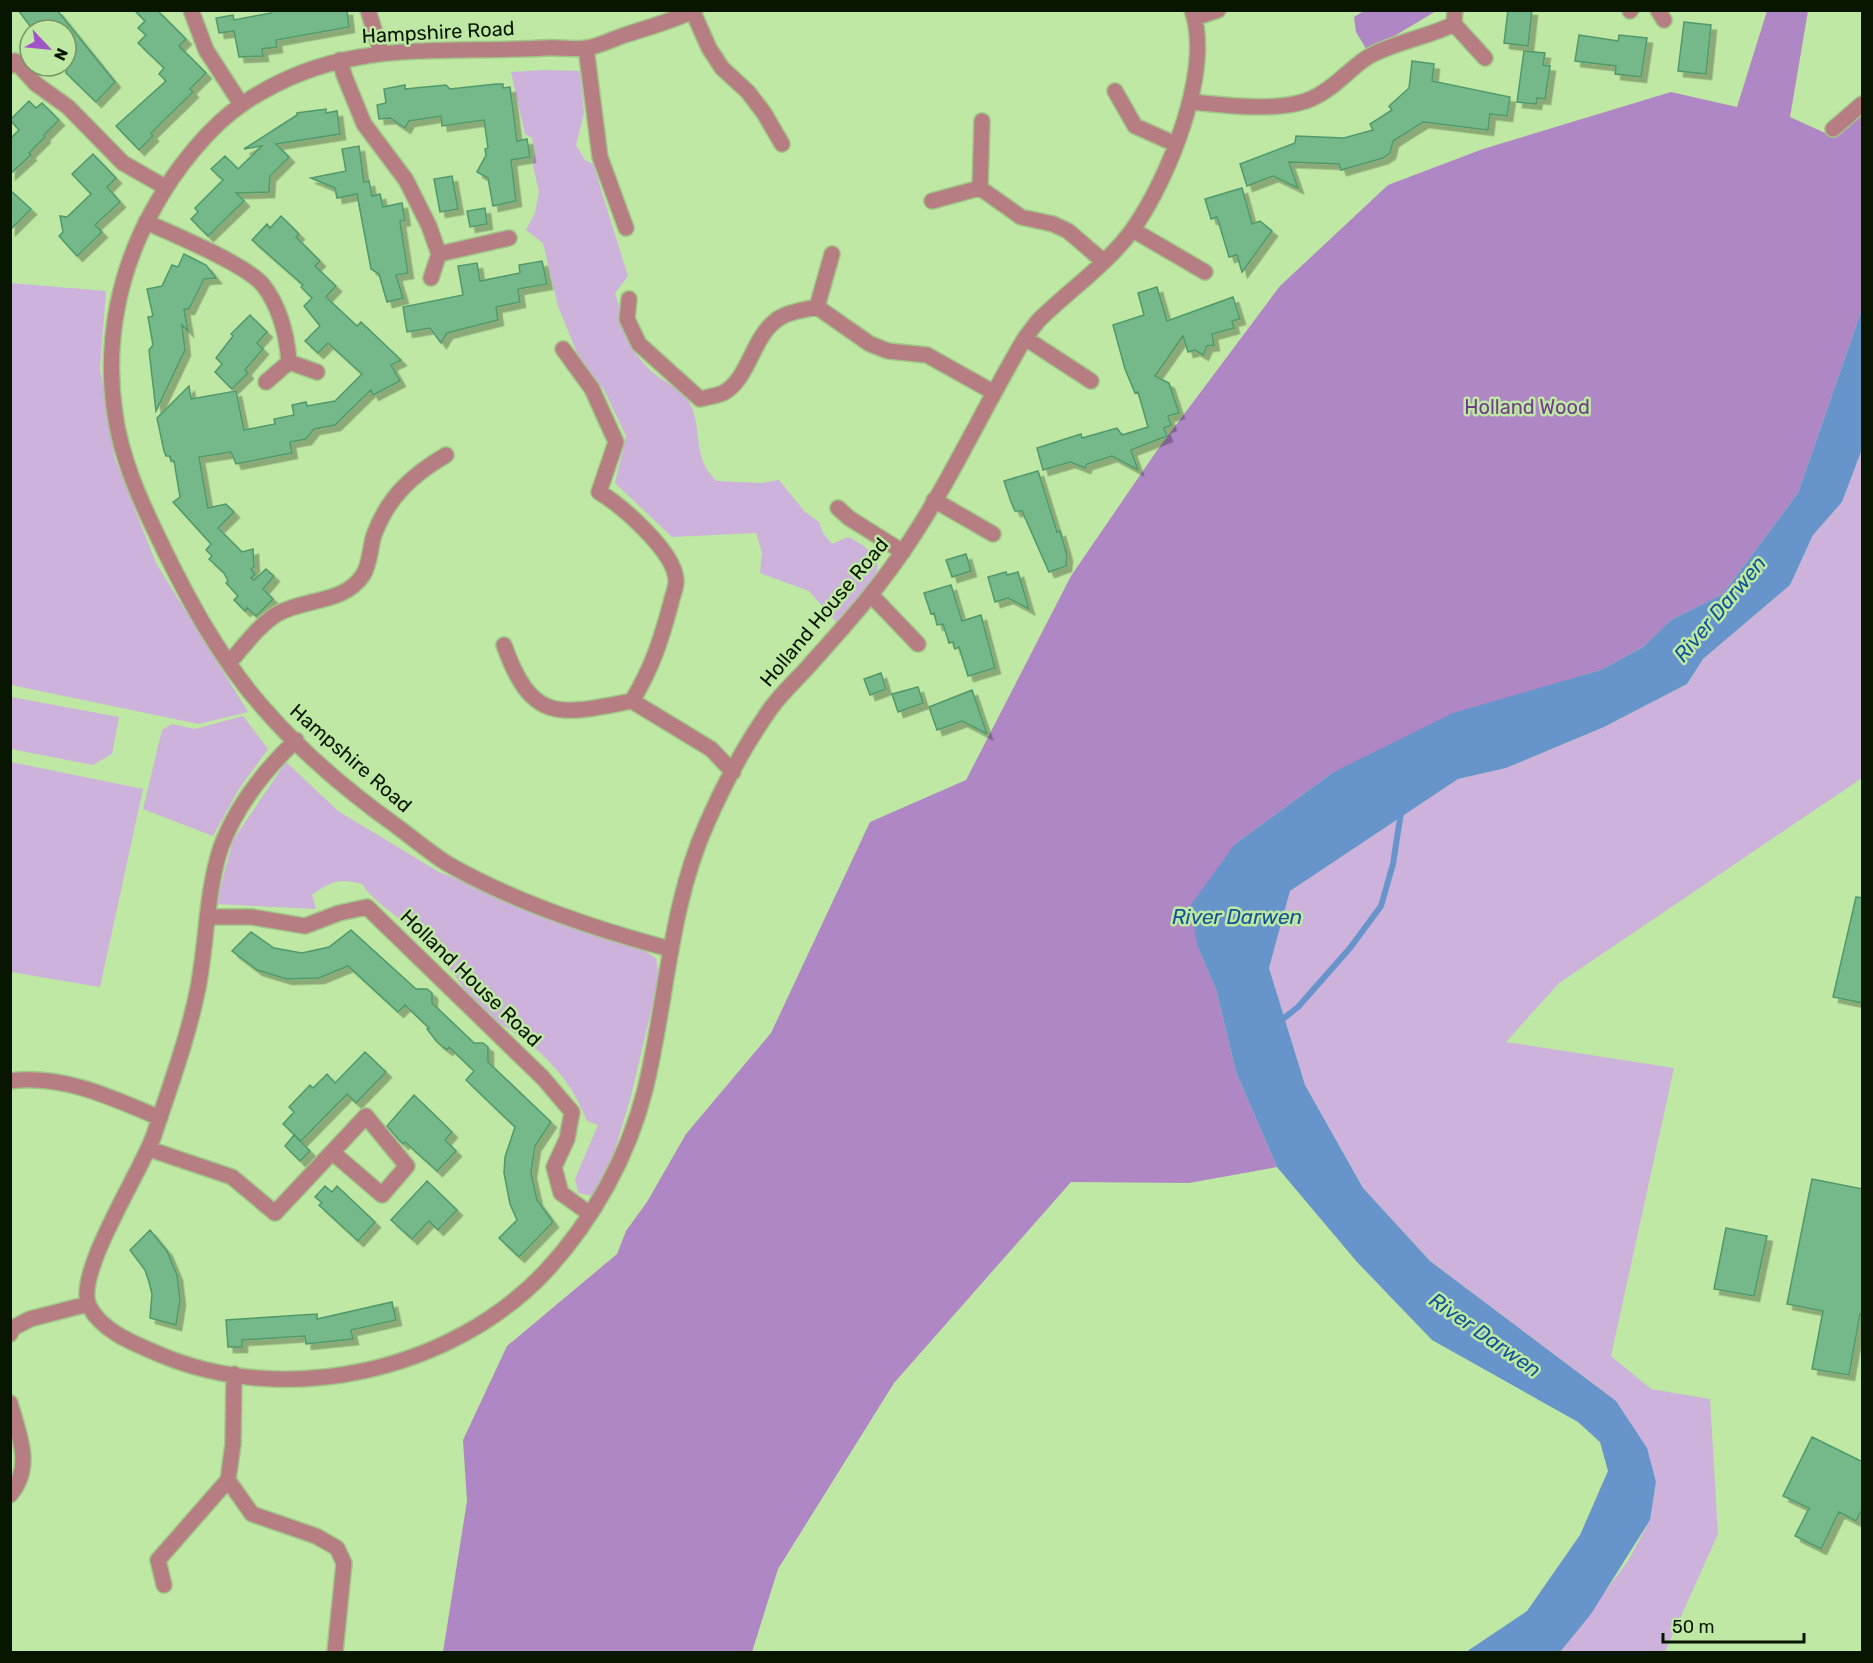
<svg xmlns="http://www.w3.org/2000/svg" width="1873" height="1663" font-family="Rubik,sans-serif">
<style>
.green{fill:#cdb2dc}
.forest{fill:#af87c4}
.water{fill:#6694cb}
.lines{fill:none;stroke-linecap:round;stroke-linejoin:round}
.stream{stroke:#6694cb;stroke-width:6}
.building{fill:#74b88a;stroke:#51996a;stroke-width:1.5;filter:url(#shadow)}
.street-casing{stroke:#a1c689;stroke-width:18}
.street{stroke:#b67d82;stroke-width:15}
.labels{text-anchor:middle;stroke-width:5;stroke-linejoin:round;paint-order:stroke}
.street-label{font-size:20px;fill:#081600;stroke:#bee8a3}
.park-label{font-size:20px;fill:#703d88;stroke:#bee8a3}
.water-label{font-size:21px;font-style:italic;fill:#115396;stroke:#bee8a3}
</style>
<defs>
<filter id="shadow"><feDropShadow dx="5.5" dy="5.5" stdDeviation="0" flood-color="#0004"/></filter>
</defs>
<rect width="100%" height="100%" fill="#bee8a3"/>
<path class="green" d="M544 70 580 71 584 113 576 145 585 160 593 164 628 276 615 293C623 313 620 332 633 350 638 357 645 365 651 371 664 382 686 392 692 408 702 434 693 460 717 481L761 483 779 480 805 512 819 522 823 533 832 544 848 537C906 565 865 589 836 622L809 591 760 573 762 552 756 533 672 537 615 483 626 436 604 390 579 358 558 306 543 243 526 230 535 213 539 192 533 166 535 151 532 138 525 134 511 72Z
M10 283 106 291 100 368 115 459 156 563 248 712 199 724 11 685Z
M1862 449V778L1559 983 1506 1042 1674 1068 1611 1356 1651 1389 1710 1399 1718 1534 1665 1652H1560L1628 1561 1650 1520 1656 1482 1616 1401 1430 1261 1363 1188 1305 1085 1269 968 1290 891 1458 779 1506 768 1604 727 1687 684 1703 659 1790 585 1813 535 1842 502Z
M11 697 119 717 112 754 93 765 11 749Z
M243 716 268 749 239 789 213 836 143 809 162 730 172 724 195 729Z
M11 762 143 789 100 987 11 972Z
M286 762 338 811 439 872 593 932 640 948 656 958 659 978 630 1100 612 1159 593 1196 578 1193 575 1179 598 1125 587 1121C564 1062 524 1037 472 1007 465 982 430 944 410 927 393 913 374 902 362 884 340 878 331 881 312 895L316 909 216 904 233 840Z"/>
<path class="forest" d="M1364 11H1436L1368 52 1356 32 1354 17Z
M1767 11H1808L1790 117 1834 137 1862 109V309L1798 493 1723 594 1671 620 1643 647 1601 670 1544 687 1332 773 1235 844 1198 948 1216 989 1236 1072 1277 1167 1189 1183 1071 1182 894 1383 778 1569 752 1652H443L467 1501 463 1440 507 1346 617 1254 626 1231 647 1202 686 1134 771 1033 870 822 966 780 1071 576 1158 449 1280 286 1388 185 1483 149 1671 92 1737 107Z"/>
<path class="water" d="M1862 309V449L1842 502 1813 535 1790 585 1703 659 1687 684 1604 727 1506 768 1458 779 1290 891 1269 968 1305 1085 1363 1188 1430 1261 1616 1401 1647 1448 1656 1482 1650 1520 1591 1614 1560 1652H1466L1527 1611 1580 1535 1608 1471 1600 1442 1578 1422 1432 1340 1357 1262 1277 1167 1236 1072 1216 989 1198 948 1190 906 1235 844 1332 773 1453 713 1601 670 1643 647 1671 620 1723 594 1798 493Z"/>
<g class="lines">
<path class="stream" d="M1279 1022 1298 1007 1350 948 1381 906 1393 864 1401 812"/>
</g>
<path class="building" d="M18 10H57L115 82 96 102 66 73V30H33Z
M134 10H157L186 39 179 46 206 73 190 89 193 92 151 133 153 136 139 150 116 126 166 81 159 74 164 68 138 43 146 35 138 28 145 21Z
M270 10H347L349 27 276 40 277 47 262 49 263 56 239 57 234 31 219 33 216 18 233 15 234 20 271 13Z
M1508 10H1532L1528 46 1504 43Z
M1684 22 1711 25 1706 74 1678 71Z
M1579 35 1618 41 1619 35 1647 38 1641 77 1615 74 1616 66 1575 61Z
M1524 51 1545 53 1543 65 1550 66 1545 99 1537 98 1536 104 1517 102Z
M1412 61 1434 64 1432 81 1510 97 1507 116 1490 114 1488 130 1423 122 1393 141 1390 153 1383 158 1341 170 1339 164 1289 162 1298 188 1273 176 1247 186 1240 164 1295 143 1296 136 1344 138 1373 130 1370 124 1392 110 1389 106 1409 88Z
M496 84H503V88L510 87 517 141 527 139 530 157 511 160 516 201 493 206 488 178 477 172 486 155 485 149 488 148 484 120 442 126 441 116 409 121 405 128 390 118 379 119 377 105 386 103 384 89 405 85V89L446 85 450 89Z
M29 101 36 108 42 103 59 120 44 135 45 137 29 153 31 155 10 174V139L19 130 10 120Z
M326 109V113L337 111 340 134 276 144 289 157 270 176 269 192 236 193 244 201 208 236 191 219 198 212 195 208 223 180 211 169 225 156 238 169 262 146 244 149 297 115V113Z
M359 146 364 182 369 181 372 196 380 194 383 207 402 203 405 220 400 221 408 273 396 275 403 298 387 302 379 274 371 269 357 194 337 198 335 188 311 178 346 171 342 149Z
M93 154 116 178 107 187 120 202 95 225 102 232 77 256 59 236 63 232 60 216 67 217 91 194 72 174Z
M452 176 458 209 440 212 434 179Z
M1242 188 1252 224 1260 221 1272 231 1242 272 1237 255 1229 257 1217 217 1211 219 1205 199Z
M10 190 31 209 10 230Z
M485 208 487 224 470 227 467 211Z
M281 216 299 234 296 237 320 261 315 266 336 286 326 297 357 326 361 322 401 360 391 365 400 381 373 395 371 390 335 425 314 429 306 439 290 442 292 453 236 464 231 452 199 457 208 508 226 504 234 512 218 528 242 552 253 549 254 567 251 569 255 574 251 578 254 580 266 569 274 576 263 589 273 599 256 616 247 608 245 611 234 600 238 596 226 583 228 581 224 573 209 559 212 556 206 550 211 544 173 502 180 497 174 461H171L170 456H166L164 451 157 418 189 386 191 399 236 391 244 430 275 424 274 419 294 415 292 405 306 402 307 406 335 401 362 374 328 343 318 353 305 341 320 326 304 306 312 298 301 287 303 285 252 240 267 224 270 228Z
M184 254 206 265 216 278 204 279 189 309H184L188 331 182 325 185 350 156 411 149 350 153 345 148 317 153 316 147 289 162 286 172 265 178 267Z
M542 261 547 284 518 289 520 302 496 307 498 320 447 333 441 343 430 328 407 332 403 307 463 295 458 266 477 263 480 281 520 273 519 265Z
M1157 287 1167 321 1233 297 1240 319 1232 321 1234 328 1212 334 1214 345 1207 346 1203 355 1195 350 1188 352 1183 336 1155 376 1169 383 1179 413 1168 416 1171 425 1164 428 1167 436 1131 450 1138 470 1112 456 1087 464 1085 468 1070 462 1043 470 1037 448 1081 434 1082 438 1117 428 1122 435 1148 427 1138 392 1135 393 1125 369 1113 325 1144 315 1138 293Z
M250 315 267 332 257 343 263 349 245 370 248 373 232 389 215 372 222 364 216 358 233 336 231 334Z
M1038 471 1057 532 1060 531 1067 555 1066 566 1049 572 1022 511H1015L1011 502 1004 481Z
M966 554 971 571 952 577 946 560Z
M1006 572 1007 575 1018 572 1029 609 1008 598 995 602 988 577Z
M951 585 962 621 981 615 995 668 968 676 959 647 955 649 953 642 949 643 943 624 937 625 934 613 931 614 924 593Z
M881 673 886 689 870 695 864 679Z
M918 687 923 703 898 712 892 694Z
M972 690 987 734 962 721 937 730 929 707Z
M1856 897 1863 898V1003L1833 997Z
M351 930 416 989H427L432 993V1003L474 1043H483L488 1047V1062L551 1122 535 1146 531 1173 537 1200 553 1222 519 1257 499 1238 517 1220 510 1204 504 1173 505 1157 515 1127 466 1080 474 1071 449 1047 447 1050 437 1042 427 1029 429 1028 405 1005 398 1012 348 966 319 978 287 979 257 970 232 951 251 932 274 948 302 953 329 947Z
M365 1052 386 1072 356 1103 347 1094 301 1141 283 1124 294 1112 289 1107 310 1085 313 1088 327 1074 335 1083Z
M414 1095 452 1132 445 1140 456 1151 437 1171 405 1142 403 1144 398 1139 387 1126Z
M294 1135 310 1151 300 1161 285 1146Z
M1812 1179 1863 1189V1315L1860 1314 1849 1375 1812 1369 1823 1311 1787 1304Z
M427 1181 457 1210 438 1230 429 1221 412 1239 391 1220Z
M325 1186 332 1192 337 1186 375 1222 358 1241 319 1205 322 1203 315 1197Z
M1726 1228 1767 1236 1754 1296 1714 1289Z
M150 1230 167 1251 177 1275 180 1300 176 1325 150 1318 152 1294 149 1282 145 1270 130 1250Z
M392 1302 396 1320 351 1330 353 1339 306 1344 305 1336 242 1340V1347H228L226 1320 317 1314V1319Z
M1812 1437 1863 1462V1508L1856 1521 1839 1512 1821 1549 1795 1536 1809 1508 1783 1496Z"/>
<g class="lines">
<g class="street-casing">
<path id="street" d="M191 10 206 50 241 104
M368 10 381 52
M1658 10 1664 20
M1630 11 1631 10
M693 12 709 48 722 68 748 92 764 113 782 144
M1195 18 1218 10
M1454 24 1485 58
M586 48 600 157 626 228
M340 60 344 75 364 124 406 180 429 226 439 254
M10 66 15 61 36 84 68 107 123 163 165 187
M1115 91 1135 126 1175 144
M1191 102C1225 105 1282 113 1313 98 1335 88 1349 69 1368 57 1394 42 1426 38 1454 24L1455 10
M982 121 980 188 1021 217 1053 224 1068 231 1103 261
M1833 129 1862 104
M932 201 980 188
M146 222C173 234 245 264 263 285 280 307 287 336 289 362
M1133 230 1205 272
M832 254 817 307 870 344 888 351 927 355 993 392
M431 278 439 254 509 238
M629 299 627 319 639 344 700 399C707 397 716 396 723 393 748 380 752 340 774 322 785 312 804 310 817 307
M1025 338 1091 381
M563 349 592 389 616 442 599 492C622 506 675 552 676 580 677 587 672 596 671 603 661 640 652 668 632 701L711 749 733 772
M266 382 289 362 317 372
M934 500 993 534
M838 508 849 518 903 552
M871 595 918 644
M504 645C532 724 560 715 632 701
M229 663C243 647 259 625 277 614 305 598 344 604 363 575 370 565 370 547 374 535 388 497 412 475 446 455
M296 740C265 770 236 806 221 847 206 892 207 942 198 988 188 1038 170 1086 154 1135 141 1172 74 1274 89 1306 102 1332 136 1344 161 1355 288 1408 452 1371 546 1271 593 1220 628 1157 645 1090 667 1001 669 907 707 823 724 784 747 742 771 708 782 693 796 680 808 667 840 631 872 596 899 557 947 489 982 410 1025 338L1038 321C1068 291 1108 264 1133 229 1168 180 1213 70 1192 10
M208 917H252L305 926 339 913 367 907 543 1078 572 1112 567 1139 554 1167 561 1193 590 1214
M670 949C595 929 516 903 448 864 430 853 413 838 395 825 349 792 304 754 266 711 221 661 187 598 158 537 139 498 121 457 115 414 104 343 119 269 154 208 174 171 209 126 244 103 341 37 436 54 545 48 559 47 573 50 587 48 599 46 613 39 625 35 649 27 673 21 695 10
M10 1081C63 1074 113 1098 160 1118
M149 1149 232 1177 275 1213 366 1116 407 1166 382 1195 332 1152
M10 1334 13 1328 30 1319 88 1304
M234 1374 233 1444 228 1480 252 1514 316 1536 337 1548 344 1563 335 1652
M10 1403C19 1435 34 1467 10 1495
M164 1585 158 1560 228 1480"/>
</g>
<use href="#street" class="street"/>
</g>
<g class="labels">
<g class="street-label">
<text transform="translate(438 32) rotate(-3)" y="7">Hampshire Road</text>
<text transform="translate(824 612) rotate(-50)" y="7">Holland House Road</text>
<text transform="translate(351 758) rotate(41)" y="7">Hampshire Road</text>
<text transform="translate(471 978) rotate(44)" y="7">Holland House Road</text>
</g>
<g class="park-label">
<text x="1527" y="414">Holland Wood</text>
</g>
<g class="water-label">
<text transform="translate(1720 609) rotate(-50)" y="7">River Darwen</text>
<text x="1237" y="924">River Darwen</text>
<text transform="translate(1485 1335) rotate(35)" y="7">River Darwen</text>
</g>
</g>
<rect width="1873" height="1663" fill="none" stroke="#081600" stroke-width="24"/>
<g transform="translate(48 48) rotate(116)"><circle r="28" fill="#bee8a3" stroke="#759462" stroke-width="1.5"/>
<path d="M0-4.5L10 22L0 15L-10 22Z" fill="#a154c6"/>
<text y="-9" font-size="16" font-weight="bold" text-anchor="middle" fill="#081600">N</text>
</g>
<path d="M1663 1633v9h141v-9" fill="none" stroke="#081600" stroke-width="3"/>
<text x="1672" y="1633" font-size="18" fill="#081600" stroke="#bee8a3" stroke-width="4.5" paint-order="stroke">50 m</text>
</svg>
